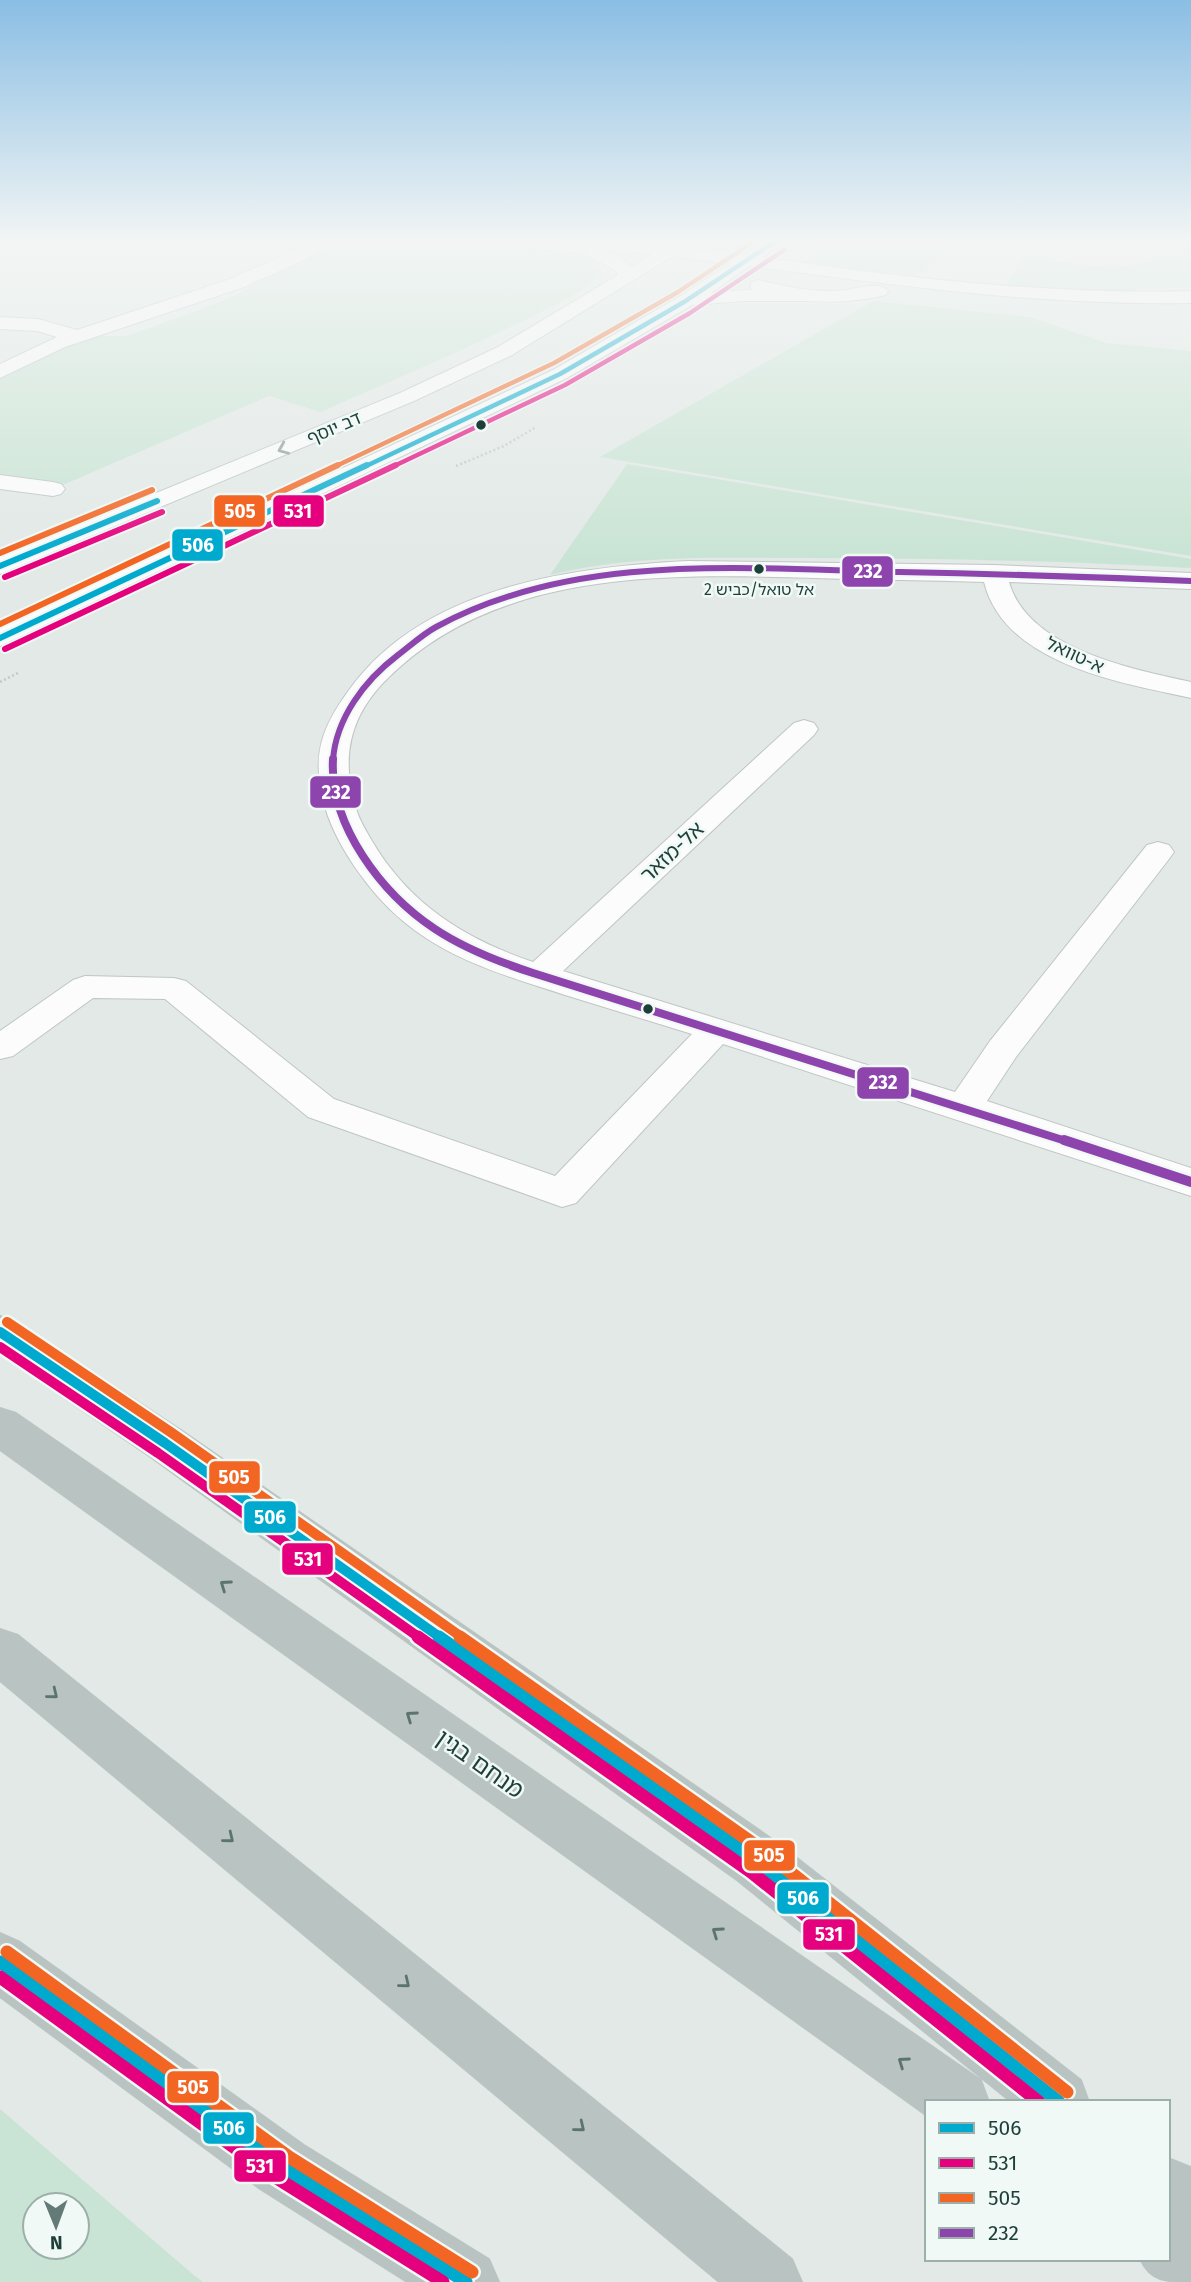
<svg xmlns="http://www.w3.org/2000/svg" width="1191" height="2282" font-family="'Fira Sans','Noto Sans Hebrew',sans-serif">
<style>
.green{fill:#c9e4d4;fill-rule:evenodd}
.lines{fill:none;stroke-linecap:round;stroke-linejoin:round}
.minor-casing{stroke:#bfc6c4;stroke-width:2}
.tertiary-casing{stroke:#bfc6c4;stroke-width:2}
.secondary-casing{stroke:#bdc7c4;stroke-width:2}
.motorway-casing{stroke:#bbc6c3;stroke-width:2}
.path{stroke:#bfcac7;stroke-width:2.5;stroke-dasharray:2 2.5;stroke-linecap:butt}
.minor{fill:#fbfcfb;fill-rule:evenodd}
.tertiary{fill:#fbfcfb;fill-rule:evenodd}
.secondary{fill:#fbfcfb;fill-rule:evenodd}
.motorway{fill:#b8c3c2;fill-rule:evenodd}
.bus-1-far3-casing{stroke:#f0f9f5;stroke-width:7}
.bus-1-far2-casing{stroke:#f0f9f5;stroke-width:10}
.bus-1-far1-casing{stroke:#f0f9f5;stroke-width:15}
.bus-1-casing{stroke:#f0f9f5;stroke-width:18}
.bus-2-far3-casing{stroke:#f0f9f5;stroke-width:7}
.bus-2-far2-casing{stroke:#f0f9f5;stroke-width:10}
.bus-2-far1-casing{stroke:#f0f9f5;stroke-width:15}
.bus-2-casing{stroke:#f0f9f5;stroke-width:18}
.bus-3-far3-casing{stroke:#f0f9f5;stroke-width:7}
.bus-3-far2-casing{stroke:#f0f9f5;stroke-width:10}
.bus-3-far1-casing{stroke:#f0f9f5;stroke-width:15}
.bus-3-casing{stroke:#f0f9f5;stroke-width:18}
.bus-4-far2-casing{stroke:#f0f9f5;stroke-width:10}
.bus-4-far1-casing{stroke:#f0f9f5;stroke-width:12}
.bus-4-casing{stroke:#f0f9f5;stroke-width:15}
.bus-1-far3{stroke:#00a9ce;stroke-width:4.5}
.bus-1-far2{stroke:#00a9ce;stroke-width:6}
.bus-1-far1{stroke:#00a9ce;stroke-width:10}
.bus-1{stroke:#00a9ce;stroke-width:13}
.bus-2-far3{stroke:#e5007d;stroke-width:4.5}
.bus-2-far2{stroke:#e5007d;stroke-width:6}
.bus-2-far1{stroke:#e5007d;stroke-width:10}
.bus-2{stroke:#e5007d;stroke-width:13}
.bus-3-far3{stroke:#f26522;stroke-width:4.5}
.bus-3-far2{stroke:#f26522;stroke-width:6}
.bus-3-far1{stroke:#f26522;stroke-width:10}
.bus-3{stroke:#f26522;stroke-width:13}
.bus-4-far2{stroke:#8e44ad;stroke-width:6}
.bus-4-far1{stroke:#8e44ad;stroke-width:8}
.bus-4{stroke:#8e44ad;stroke-width:10}
.oneway{stroke:#8c9e9a}
.oneway2{stroke:#5c7470}
.bus-dot{fill:#1e3f39;stroke:#f0f9f5;stroke-width:2.5}
.labels{text-anchor:middle;stroke-width:5;stroke-linejoin:round;paint-order:stroke}
.far-bus-label{font-size:16px;fill:#1e3f39;stroke:#f0f9f5}
.far-street-label{font-size:18px;fill:#1e3f39;stroke:#f0f9f5}
.street-label{font-size:21px;fill:#1e3f39;stroke:#f0f9f5}
.near-street-label{font-size:24px;fill:#1e3f39;stroke:#f0f9f5}
.line-badge{stroke:#f0f9f5;stroke-width:2.5}
.badge-label{font-size:19px;text-anchor:middle;font-weight:bold;fill:#fff}
</style>
<rect width="100%" height="100%" fill="#e2e9e7"/>
<path class="green" d="M341 240C378 259 419 245 458 243 491 241 558 244 588 256 595 260 599 264 602 271 587 292 558 303 535 315 465 350 392 380 321 412L269 396 63 485 0 478V377L60 347 88 336H127L218 303 244 291 262 276Z
M832 240H953L965 242 914 277 804 262Z
M1169 251 1191 256V287L1097 291 1005 288 1025 253C1063 264 1135 278 1169 251Z
M873 301 1030 317 1105 343 1191 351V556L600 457Z
M627 464 1191 559V568C1062 561 933 558 804 558 719 558 633 554 550 575Z
M0 2109 195 2276 203 2282H0ZM35 2205H77V2247H35Z"/>
<g class="lines">
<g class="minor-casing">
<path id="minor" d="M319 240H332L335 243 332 247 244 287 65 347 0 378V364L57 337 37 331 0 329V317L38 319 77 330 230 279Z
M0 475 53 482 61 484 65 489 61 494 53 496 0 489Z
M688 561 994 565 1191 573V589L1009 582C1028 649 1132 669 1191 682V698C1121 683 1004 664 984 582 927 580 871 580 814 578 670 574 499 568 388 678 350 715 340 757 356 808 359 820 366 830 372 841 409 904 465 939 533 962L794 723 804 720 814 723 818 729 814 735 563 971 955 1092 990 1041 1147 845 1158 842 1169 845 1174 852 1169 859 1016 1057 987 1101 1191 1168V1196L723 1044 576 1203 562 1207 308 1117 165 999 93 998 13 1056 0 1059V1031L73 980 85 976 174 978 186 981 334 1099 555 1176 692 1034C650 1021 607 1008 565 995 509 977 449 960 403 921 370 894 332 841 323 799 312 754 322 727 349 690 423 587 570 567 688 561Z"/>
</g>
<g class="tertiary-casing">
<path id="tertiary" d="M360 240H432L429 244 396 249 363 244Z
M494 240C612 231 731 254 847 269 962 284 1076 294 1191 291V303C1002 307 819 272 632 252L597 249 594 253 588 254 503 245Z
M759 280C789 288 816 293 847 290 859 288 880 281 888 291L886 295C840 306 797 303 752 290L750 286 752 282Z"/>
</g>
<g class="secondary-casing">
<path id="secondary" d="M678 240H699L512 355 414 401 0 574V557L400 393 498 347 618 275 614 269 581 253 578 249 581 245C595 242 622 256 631 267Z
M766 240H786L711 293C730 291 799 284 810 297L808 301H744L692 305 567 378 0 646V628L553 370 677 298Z"/>
</g>
<g class="motorway-casing">
<path id="motorway" d="M0 1316 15 1321 181 1430 778 1843 1081 2080 1089 2102H1011L738 1881 149 1456 0 1354Z
M0 1408 16 1413 981 2080 989 2102H927V2116L0 1450Z
M0 1629 18 1635 792 2259 802 2282H719L0 1681Z
M0 1933 20 1942 304 2145 489 2259 499 2282H407L260 2189 0 1997Z
M1168 2158 1191 2167V2282C1166 2282 1151 2282 1140 2259H1168Z"/>
</g>
<path class="path" d="M456 466 504 446 536 427
M0 682 18 673"/>
<use href="#minor" class="minor"/>
<use href="#tertiary" class="tertiary"/>
<use href="#secondary" class="secondary"/>
<use href="#motorway" class="motorway"/>
<g class="bus-1-far3-casing">
<path id="bus-1-far3" d="M364 467 560 374 684 302 777 240"/>
</g>
<g class="bus-1-far2-casing">
<path id="bus-1-far2" d="M0 566 157 501
M0 638 367 465"/>
</g>
<g class="bus-1-far1-casing">
<path id="bus-1-far1" d="M0 1332 165 1443 441 1638"/>
</g>
<g class="bus-1-casing">
<path id="bus-1" d="M439 1637 758 1862 1059 2102
M0 1962 282 2167 466 2282"/>
</g>
<g class="bus-2-far3-casing">
<path id="bus-2-far3" d="M392 467 565 385 690 313 784 250"/>
</g>
<g class="bus-2-far2-casing">
<path id="bus-2-far2" d="M5 577 162 512
M5 649 396 465"/>
</g>
<g class="bus-2-far1-casing">
<path id="bus-2-far1" d="M0 1347 158 1453 420 1638"/>
</g>
<g class="bus-2-casing">
<path id="bus-2" d="M418 1637 751 1872 1039 2102
M0 1977 275 2177 443 2282"/>
</g>
<g class="bus-3-far3-casing">
<path id="bus-3-far3" d="M334 467 554 363 678 292 756 240"/>
</g>
<g class="bus-3-far2-casing">
<path id="bus-3-far2" d="M0 553 152 490
M0 624 338 465"/>
</g>
<g class="bus-3-far1-casing">
<path id="bus-3-far1" d="M7 1322 172 1433 463 1638"/>
</g>
<g class="bus-3-casing">
<path id="bus-3" d="M460 1637 765 1852 1067 2092
M7 1952 289 2157 472 2272"/>
</g>
<g class="bus-4-far2-casing">
<path id="bus-4-far2" d="M333 760C336 718 365 680 398 655 410 646 423 634 436 627 576 551 746 569 899 572 997 574 1094 577 1191 581"/>
</g>
<g class="bus-4-far1-casing">
<path id="bus-4-far1" d="M333 759C329 825 382 894 435 929 465 949 499 962 533 973L1069 1142"/>
</g>
<g class="bus-4-casing">
<path id="bus-4" d="M1064 1140 1191 1182"/>
</g>
<use href="#bus-1-far3" class="bus-1-far3"/>
<use href="#bus-1-far2" class="bus-1-far2"/>
<use href="#bus-1-far1" class="bus-1-far1"/>
<use href="#bus-1" class="bus-1"/>
<use href="#bus-2-far3" class="bus-2-far3"/>
<use href="#bus-2-far2" class="bus-2-far2"/>
<use href="#bus-2-far1" class="bus-2-far1"/>
<use href="#bus-2" class="bus-2"/>
<use href="#bus-3-far3" class="bus-3-far3"/>
<use href="#bus-3-far2" class="bus-3-far2"/>
<use href="#bus-3-far1" class="bus-3-far1"/>
<use href="#bus-3" class="bus-3"/>
<use href="#bus-4-far2" class="bus-4-far2"/>
<use href="#bus-4-far1" class="bus-4-far1"/>
<use href="#bus-4" class="bus-4"/>
</g>
<defs><path id="oneway-chevron" d="M-2-3.5L2.5 0L-2 3.5" fill="none" stroke-width="1.6" stroke-linecap="round" stroke-linejoin="round" transform="scale(1.75)"/></defs>
<use class="oneway" href="#oneway-chevron" transform="translate(283 449) rotate(157)"/>
<g class="oneway2">
<use href="#oneway-chevron" transform="translate(225 1585) rotate(-145)"/>
<use href="#oneway-chevron" transform="translate(53 1694) rotate(39)"/>
<use href="#oneway-chevron" transform="translate(411 1716) rotate(-145)"/>
<use href="#oneway-chevron" transform="translate(229 1838) rotate(39)"/>
<use href="#oneway-chevron" transform="translate(717 1932) rotate(-145)"/>
<use href="#oneway-chevron" transform="translate(405 1983) rotate(39)"/>
<use href="#oneway-chevron" transform="translate(903 2062) rotate(-145)"/>
<use href="#oneway-chevron" transform="translate(580 2127) rotate(39)"/>
</g>
<linearGradient id="sky" x2="0" y2="1"><stop stop-color="#8abee4"/><stop offset="0.43" stop-color="#f2f5f4"/><stop offset="1" stop-color="#f2f5f4" stop-opacity="0"/></linearGradient>
<rect width="1191" height="559" fill="url(#sky)"/>
<g class="bus-dot">
<circle cx="481" cy="425" r="6"/>
<circle cx="759" cy="569" r="6"/>
<circle cx="648" cy="1009" r="6"/>
</g>
<g class="labels">
<g class="far-bus-label">
<text x="759" y="595">אל טואל/כביש 2</text>
</g>
<g class="far-street-label">
<text transform="translate(334 428) rotate(-23)" y="6">דב יוסף</text>
<text transform="translate(1075 655) rotate(25)" y="6">א-טוואל</text>
</g>
<g class="street-label">
<text transform="translate(672 852) rotate(-43)" y="7">אל-מזאר</text>
</g>
<g class="near-street-label">
<text transform="translate(480 1764) rotate(35)" y="8">מנחם בגין</text>
</g>
</g>
<g class="line-badge">
<rect x="272" y="494" width="53" height="34" rx="7" fill="#e5007d"/>
<rect x="213" y="494" width="53" height="34" rx="7" fill="#f26522"/>
<rect x="171" y="528" width="53" height="34" rx="7" fill="#00a9ce"/>
<rect x="841" y="555" width="53" height="33" rx="7" fill="#8e44ad"/>
<rect x="309" y="775" width="53" height="34" rx="7" fill="#8e44ad"/>
<rect x="856" y="1066" width="54" height="34" rx="7" fill="#8e44ad"/>
<rect x="208" y="1460" width="53" height="34" rx="7" fill="#f26522"/>
<rect x="243" y="1500" width="54" height="34" rx="7" fill="#00a9ce"/>
<rect x="281" y="1542" width="53" height="34" rx="7" fill="#e5007d"/>
<rect x="743" y="1839" width="53" height="33" rx="7" fill="#f26522"/>
<rect x="776" y="1881" width="54" height="34" rx="7" fill="#00a9ce"/>
<rect x="802" y="1918" width="54" height="33" rx="7" fill="#e5007d"/>
<rect x="166" y="2070" width="54" height="34" rx="7" fill="#f26522"/>
<rect x="202" y="2111" width="53" height="34" rx="7" fill="#00a9ce"/>
<rect x="233" y="2149" width="54" height="34" rx="7" fill="#e5007d"/>
</g>
<g class="badge-label">
<text x="298" y="518">531</text>
<text x="240" y="518">505</text>
<text x="198" y="552">506</text>
<text x="868" y="578">232</text>
<text x="336" y="799">232</text>
<text x="883" y="1089">232</text>
<text x="234" y="1484">505</text>
<text x="270" y="1524">506</text>
<text x="308" y="1566">531</text>
<text x="769" y="1862">505</text>
<text x="803" y="1905">506</text>
<text x="829" y="1941">531</text>
<text x="193" y="2094">505</text>
<text x="229" y="2135">506</text>
<text x="260" y="2173">531</text>
</g>
<rect x="925" y="2100" width="245" height="161" fill="#f0f9f5" stroke="#9cafaa" stroke-width="2"/>
<rect x="939" y="2123" width="35" height="10" fill="#00a9ce" stroke="#9cafaa" stroke-width="2"/>
<text x="988" y="2135" font-size="21" fill="#1e3f39">506</text>
<rect x="939" y="2158" width="35" height="10" fill="#e5007d" stroke="#9cafaa" stroke-width="2"/>
<text x="988" y="2170" font-size="21" fill="#1e3f39">531</text>
<rect x="939" y="2193" width="35" height="10" fill="#f26522" stroke="#9cafaa" stroke-width="2"/>
<text x="988" y="2205" font-size="21" fill="#1e3f39">505</text>
<rect x="939" y="2228" width="35" height="10" fill="#8e44ad" stroke="#9cafaa" stroke-width="2"/>
<text x="988" y="2240" font-size="21" fill="#1e3f39">232</text>
<g transform="translate(56 2226) rotate(179)"><circle r="33" fill="#f0f9f5" stroke="#9cafaa" stroke-width="2"/>
<path d="M0-5L12 26L0 18L-12 26Z" fill="#637a76"/>
<text y="-10" font-size="19" font-weight="bold" text-anchor="middle" fill="#1e3f39">N</text>
</g>
</svg>
